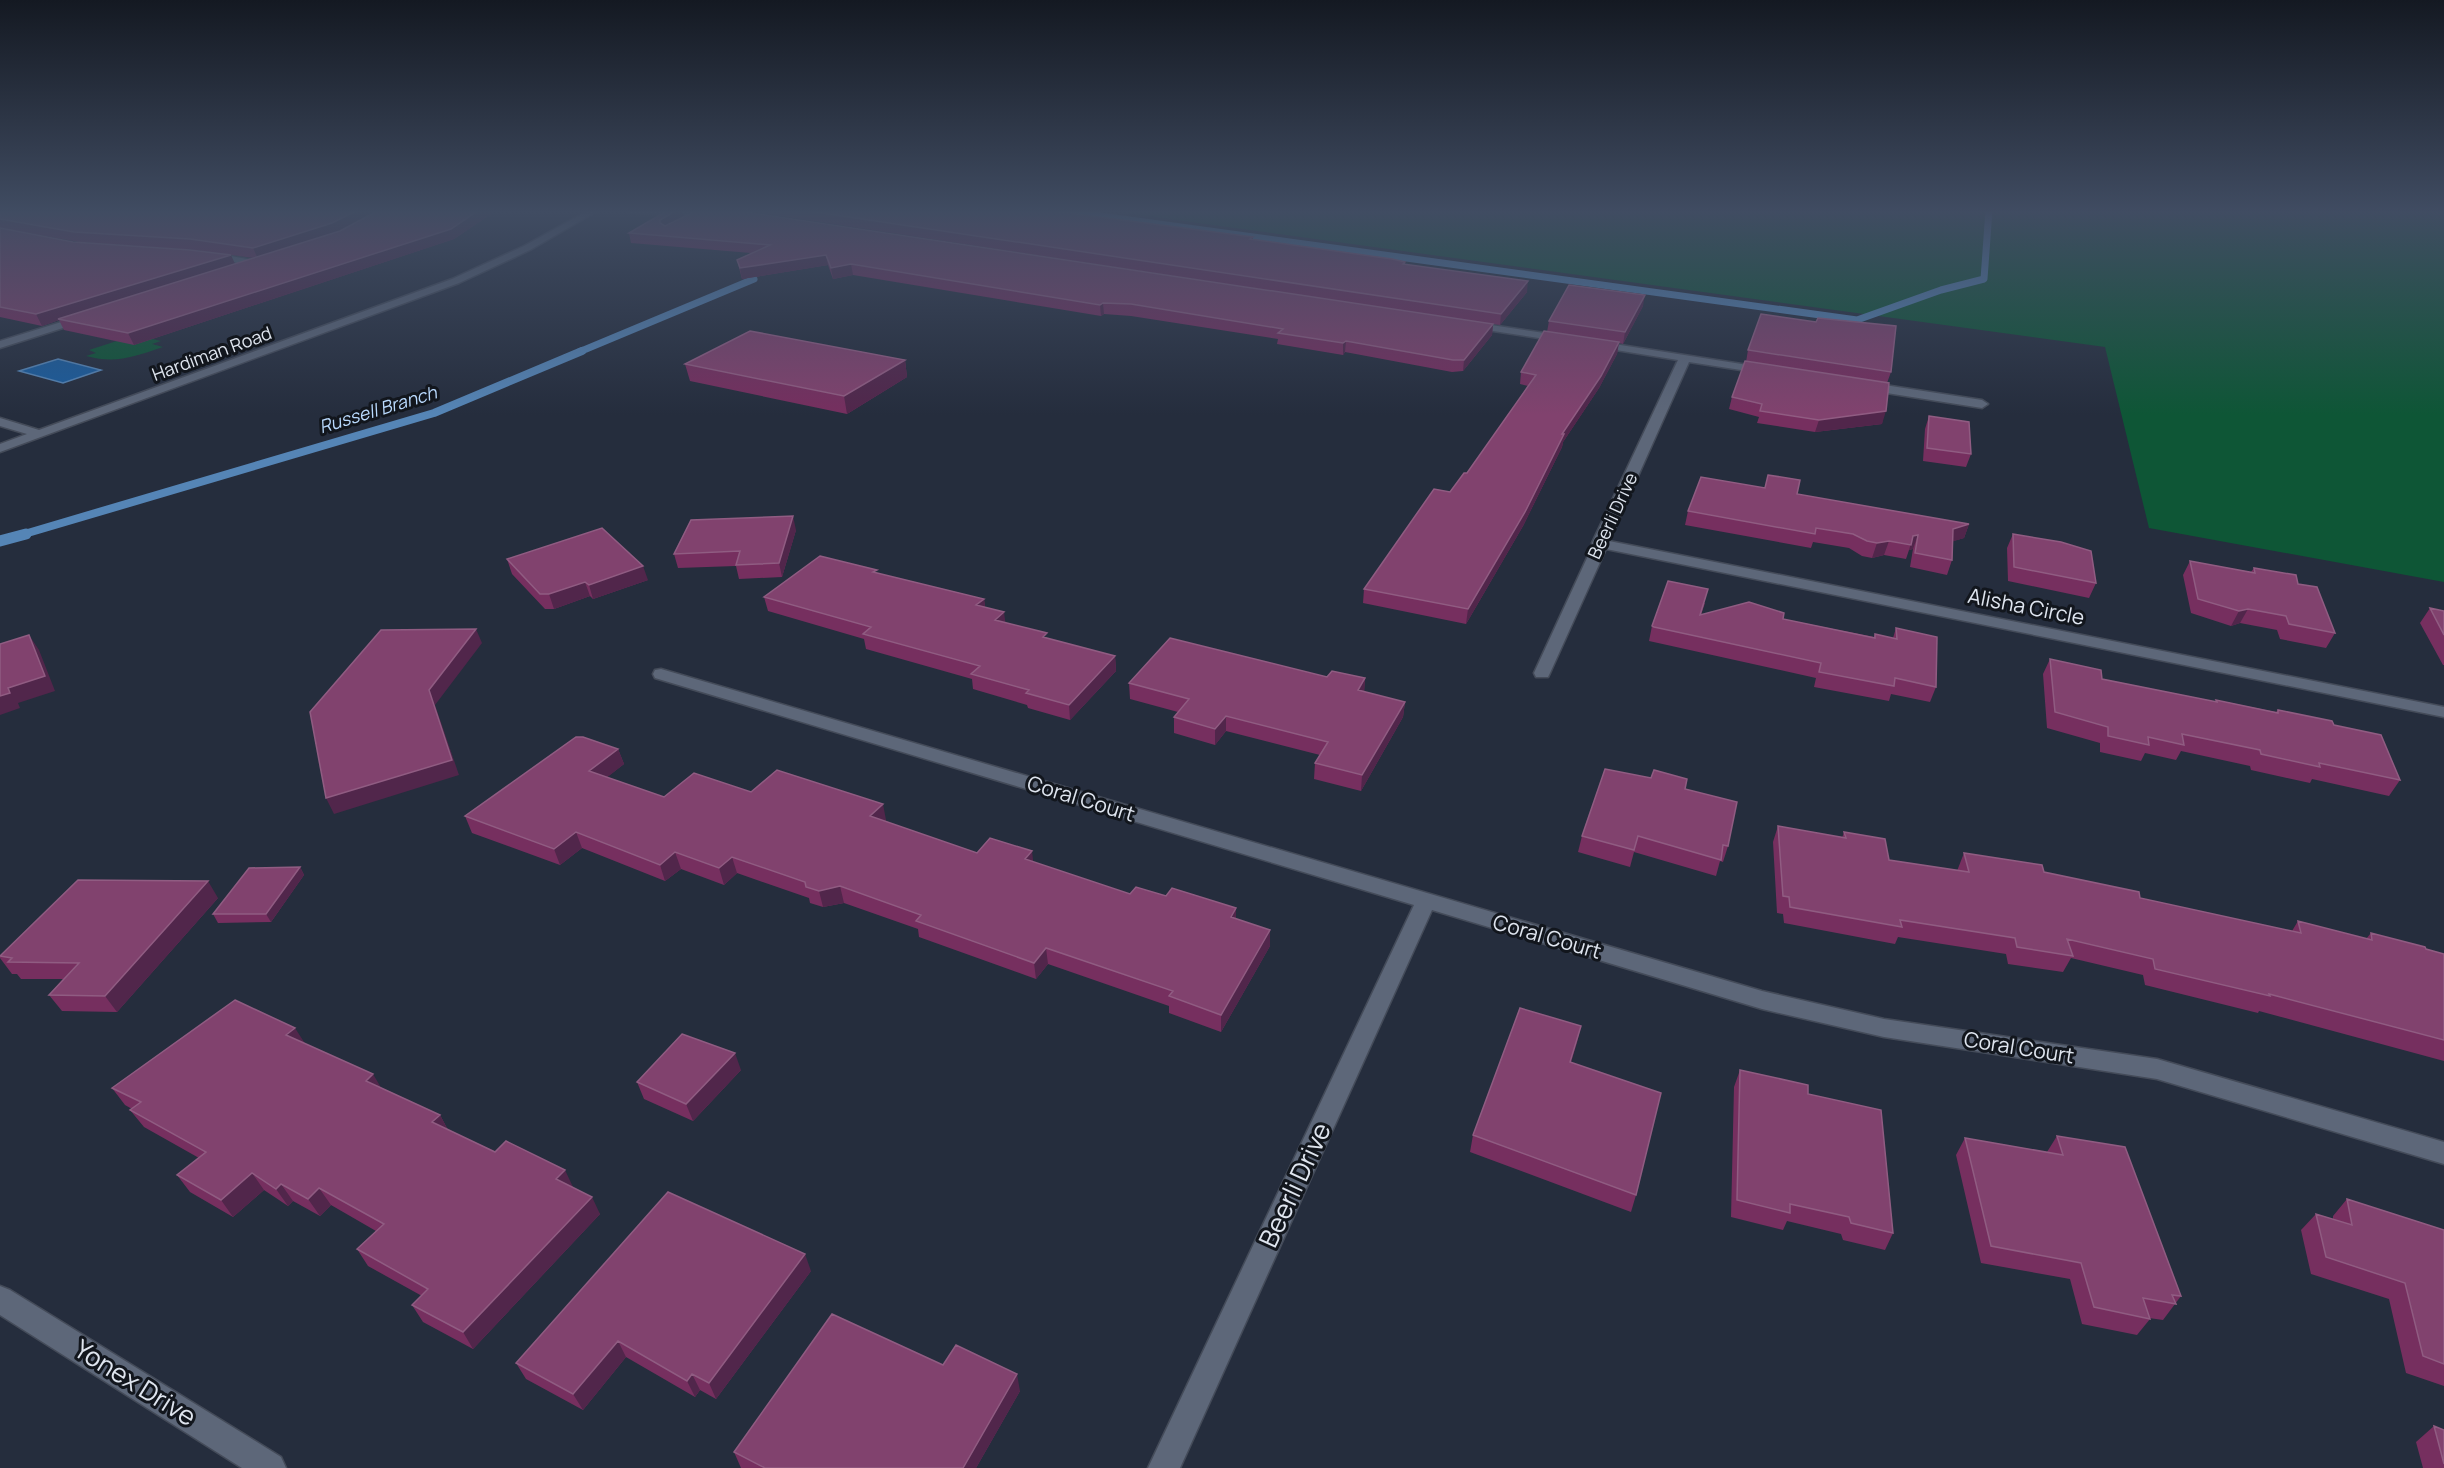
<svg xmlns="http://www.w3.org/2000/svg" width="2444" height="1468" font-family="Manrope,sans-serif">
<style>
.green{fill:#0e5636}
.water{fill:#1a5c9d;stroke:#5585b6;stroke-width:1.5}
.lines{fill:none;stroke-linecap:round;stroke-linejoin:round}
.stream-far2{stroke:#5585b6;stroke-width:7}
.stream-far1{stroke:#5585b6;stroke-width:8}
.stream{stroke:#5585b6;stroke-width:11}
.minor-casing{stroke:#444b59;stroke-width:3}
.minor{fill:#5d6779;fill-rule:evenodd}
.wall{fill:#762f5f}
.shaded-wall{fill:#51264b}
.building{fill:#81426e;stroke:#905c82;stroke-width:1.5}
.labels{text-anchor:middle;stroke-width:6;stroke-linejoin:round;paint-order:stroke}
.far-street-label{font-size:18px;fill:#dfe5ef;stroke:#12161d}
.far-water-label{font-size:18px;font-style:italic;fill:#b9d9fd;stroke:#12161d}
.street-label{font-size:21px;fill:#dfe5ef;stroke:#12161d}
.near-street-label{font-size:26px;fill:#dfe5ef;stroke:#12161d}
</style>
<rect width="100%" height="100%" fill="#252d3d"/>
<path class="green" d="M1103 210H2444V582L2149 528 2105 347Z
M126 338H148L161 341 152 344 163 347C133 357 116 364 86 356L96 353 89 350Z"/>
<path class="water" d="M58 359 101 370 63 383 19 371Z"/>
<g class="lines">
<path class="stream-far2" d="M1057 210 1857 320 1941 290 1984 279 1989 210
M579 352 754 279"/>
<path class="stream-far1" d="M21 535 434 413 582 351"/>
<path class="stream" d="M0 541 26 534"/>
<g class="minor-casing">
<path id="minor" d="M589 210H599L530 250 459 283 0 452V444L27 434 0 426V418L39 430 452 279 524 246Z
M627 210C645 210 713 206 724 213L720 216 631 213Z
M210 252 257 261 262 264 257 267 207 257V253Z
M84 315 88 316V320L0 348V341Z
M1471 322 1565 336 1570 339 1565 342 1467 327 1466 325Z
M1595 341 1767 368 1773 371 1767 374 1689 362 1609 541 2444 707V717L1606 549 1550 673 1548 677H1536L1534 673 1593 545 1592 543 1678 360 1591 346V342Z
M1865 382 1982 400 1988 404 1982 408 1861 389 1859 386Z
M661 669 1762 991 1884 1019 2157 1059 2444 1142V1164L2157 1079 1884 1037 1762 1009 1432 910 1180 1468H1148L1414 905 655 678 653 674 655 670Z
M0 1286 10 1290 281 1457 286 1468H242L0 1315Z"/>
</g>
<use href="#minor" class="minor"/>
</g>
<path class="wall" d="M0 210H497L454 239 134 345 64 330 59 320 42 326 0 317V228L73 242 235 264 253 258 195 250 79 242 0 228Z
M740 210H1045L1253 237V240L1405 262V265L1527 292 1500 325 1493 324 1492 335 1463 371 1452 372 1345 352 1343 355 1277 344 1278 339 1131 316 1104 314 1101 316 853 275 833 279 828 265 742 279 737 260 751 253 631 243 629 233 683 217 1285 293Z
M1643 306 1623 344 1619 343 1617 354 1599 388 1563 442 1562 447 1523 526 1466 624 1363 603 1364 589 1467 473 1528 386 1520 384 1521 372 1547 332 1549 321Z
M1748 350 1891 372 1887 383 1882 424 1815 432 1757 423 1759 417 1729 409 1732 397 1746 362Z
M905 360 907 377 847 414 690 381 685 364Z
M1929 416 1971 454 1966 467 1923 461 1925 429Z
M1797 494 1969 524 1964 538 1953 541 1952 560 1947 575 1910 567 1913 549 1909 550 1906 559 1884 555 1872 558 1862 556 1849 548 1813 542 1811 548 1685 525 1688 511Z
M796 530 782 577 739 579 736 566 678 568 674 554Z
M2013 534 2096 583 2089 598 2008 581 2007 548Z
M507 559 648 580 593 599 590 596 554 609H545L512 574Z
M2190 561 2251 572 2254 568 2298 584 2335 633 2326 648 2280 639 2277 630 2240 623 2231 626 2191 613 2183 575Z
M877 573 984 599 985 607 1005 623 1047 638 1115 656 1116 671 1070 720 1028 708 1027 705 973 689 972 679 866 649 864 639 768 611 764 597Z
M1705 603 1701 615 1783 619 1874 637 1875 634 1893 638 1896 628 1936 687 1930 702 1891 694 1889 701 1814 687 1816 678 1649 641 1652 626Z
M2430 608 2444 611V665H2443L2420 623Z
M2050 659 2102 679 2215 702 2216 700 2276 712 2278 710 2334 725 2400 780 2389 796 2312 779 2310 783 2251 770 2250 766 2181 751 2176 760 2145 753 2141 761 2100 752V743L2047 728 2043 674Z
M1327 677 1365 678 1364 692 1405 702 1403 717 1361 791 1314 779 1315 763 1320 755 1226 731 1215 745 1174 733V717L1178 712 1130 699 1129 683Z
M618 749 624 764 607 777 664 797 751 792 886 820 885 821 977 853 1033 862 1130 894 1236 919 1270 946 1221 1032 1169 1013V1006L1048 964 1036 979 919 937 918 929 844 903 823 907 810 903 809 898 737 873 724 885 681 869 665 881 582 848 560 865 472 833 465 816Z
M1685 789 1728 846 1723 862 1720 861 1716 876 1634 852 1630 867 1578 852 1582 836Z
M1778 826 1842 838 1844 832 1889 860 1957 871 1964 853 2044 872 2140 898 2292 931 2298 921 2366 939 2371 933 2426 949 2444 954V1061L2259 1011 2258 1013 2145 985 2143 975 2071 958 2063 972 2008 964 2006 954 1898 937 1895 944 1784 923 1783 914 1777 913 1773 842Z
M300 867 304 875 271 922 218 923 213 914Z
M218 898 117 1012 62 1011 49 995 63 979H21L17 974H12L0 958V956Z
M1581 1026 1571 1062 1636 1195 1631 1212 1470 1152 1473 1135Z
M305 1044 382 1088 440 1115 448 1130 573 1187H572L600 1214 473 1349 423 1322 412 1305 422 1296 368 1266 357 1249 376 1231 331 1205 320 1216 293 1201 288 1206 264 1190 233 1217 190 1192 177 1175 199 1158 144 1127 130 1110 132 1109 125 1105 112 1088Z
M741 1070 693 1121 644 1099 637 1082Z
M1740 1070 1808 1094 1893 1233 1885 1250 1843 1240 1841 1234 1787 1221 1783 1230 1731 1217 1734 1087Z
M2057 1136 2181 1296 2163 1320 2149 1318 2150 1319 2137 1335 2082 1324 2070 1279 1981 1263 1956 1155 1965 1138 2047 1152Z
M2347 1199 2444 1230V1386L2406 1373 2389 1299 2311 1274 2301 1230 2316 1214 2333 1219V1216Z
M811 1271 716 1399 700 1390 695 1397 626 1357 583 1410 526 1379 516 1363Z
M943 1365 1020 1391 976 1468H741L734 1452Z
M2434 1426 2444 1430V1468H2423L2416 1442Z"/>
<path class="shaded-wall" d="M358 210H380L336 233 258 259 253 248Z
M479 210H497L454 239 134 345 128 333Z
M677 210H682L684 217 662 229 660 220Z
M231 255 236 266 58 319 59 320 42 326 36 314Z
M826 255 828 265 742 279 740 268Z
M851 264 853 275 833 279 831 268Z
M1528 281 1527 292 1500 325 1501 314Z
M1645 295 1643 306 1623 344 1625 332Z
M1103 303 1104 314 1101 316 1100 305Z
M1493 324 1492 335 1463 371 1464 360Z
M1346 341 1345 352 1343 355V343Z
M1619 342 1617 354 1599 388 1563 442 1562 447 1523 526 1466 624 1468 609 1562 434Z
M905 360 907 377 847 414 844 396Z
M1886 411 1882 424 1815 432 1819 420Z
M793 516 796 530 782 577 779 563Z
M1969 524 1964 538 1948 543 1953 529Z
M1918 535 1913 549 1909 550 1913 536Z
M1889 541 1884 555 1872 558 1877 543Z
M643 566 648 580 593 599 589 585Z
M585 582 590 596 554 609 549 594Z
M984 599 986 613 976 605Z
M2248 609 2240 623 2231 626 2239 611Z
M1004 612 1006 627 995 620Z
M476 629 482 643 435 705 459 775 334 814 326 798Z
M29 635 39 650 55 691 18 703 20 708 0 715V696L8 688Z
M1115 656 1116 671 1070 720 1069 705Z
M1365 678 1364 694 1358 690Z
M1405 702 1403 717 1361 791 1362 775Z
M1226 716V731L1215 745V729Z
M618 749 624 764 595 787 589 771Z
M883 804 886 820 874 832 870 816Z
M576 832 582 848 560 865 554 849Z
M1032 851 1034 868 1025 859Z
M675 852 681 869 665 881 660 865Z
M732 857 737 873 724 885 719 868Z
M300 867 304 875 271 922 266 914Z
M208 881 218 898 117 1012 105 996Z
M840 886 844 903 823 907 819 891Z
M1236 908V924L1231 917Z
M1270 930V946L1221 1032V1015Z
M1046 948 1048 964 1036 979 1034 963Z
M1581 1026 1577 1043 1566 1079 1570 1062Z
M295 1028 306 1045 286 1035Z
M735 1053 741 1070 693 1121 686 1104Z
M373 1074 383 1091 366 1081Z
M440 1115 449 1132 432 1122Z
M565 1170 573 1187 564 1196 556 1179Z
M252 1173 264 1190 233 1217 221 1200Z
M281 1184 293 1201 288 1206 276 1189Z
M319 1188 331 1205 320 1216 308 1199Z
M592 1197 600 1214 473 1349 463 1332Z
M805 1254 811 1271 716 1399 709 1383Z
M618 1341 626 1357 583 1410 573 1394Z
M692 1374 700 1390 695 1397 687 1381Z
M1017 1374 1020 1391 976 1468H963Z"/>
<path class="building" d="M0 210H358L332 223 253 248 190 239 74 232 0 219Z
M379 210H479L451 229 128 333 58 319 340 231Z
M668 210H677L660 220V223L665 226 698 210H732L1493 324 1464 360H1453L1346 341 1343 343 1278 333 1283 329 1131 304 1103 303 1100 305 851 264 831 268 826 255 740 268 737 260 770 245 629 233Z
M802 210H1045L1253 237 1250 239 1392 259 1405 262 1403 264 1528 281 1501 314Z
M0 228 73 242 190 250 231 255 36 314 0 307Z
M1569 285 1645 295 1625 332 1549 321Z
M1761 314 1816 322 1818 318 1896 326 1891 372 1748 350Z
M750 331 905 360 844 396 685 364Z
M1544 331 1619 342 1601 376 1562 434H1564L1525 512 1468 609 1364 589 1434 489 1450 492 1464 473H1467L1536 375 1521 372Z
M1745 361 1889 383 1886 411 1819 420 1760 411 1762 404 1732 397Z
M1929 416 1969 422 1971 454 1927 448Z
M1768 475 1800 480 1797 494 1969 524 1953 529 1952 560 1915 553 1918 535 1913 536 1911 545 1889 541 1877 543 1867 541 1853 534 1816 528 1815 534 1688 511 1701 477 1765 488Z
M793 516 779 563 736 565 740 551 674 554 691 520Z
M602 528 643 566 589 585 585 582 549 594H540L507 559Z
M2013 534 2061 542 2091 551 2096 583 2014 567Z
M820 556 877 570 873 572 984 599 976 605 1004 612 995 620 1047 633 1043 637 1115 656 1069 705 1026 693 1029 690 971 674 980 666 863 634 871 627 764 597Z
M2190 561 2255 573 2254 568 2296 575 2298 584 2317 587 2335 633 2289 624 2286 616 2248 609 2239 611 2198 599Z
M1668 581 1708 589 1700 615 1749 602 1784 613 1783 619 1875 638V634L1897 639 1896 628 1937 637 1936 687 1895 678 1894 686 1819 672 1821 663 1654 627 1652 626Z
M2430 608 2444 611V635Z
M476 629 429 690 452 760 326 798 310 712 381 630Z
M29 635 45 676 8 688 10 693 0 696V644Z
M1170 638 1327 677 1332 671 1365 678 1358 690 1405 702 1362 775 1315 763 1328 742 1226 716 1215 729 1174 717 1189 699 1129 683Z
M2050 659 2101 670 2102 679 2217 702 2216 700 2278 713V710L2332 721 2334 725 2381 735 2400 780 2319 763 2320 767 2261 754 2260 750 2182 734 2184 745 2148 737 2149 745 2108 736V727L2055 712Z
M576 737H583L618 749 589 771 664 797 694 773 751 792 777 770 883 804 870 816 977 853 990 838 1032 851 1025 859 1130 894 1136 887 1166 896 1172 888 1236 908 1231 917 1270 930 1221 1015 1169 996 1173 991 1046 948 1034 963 916 921 921 915 840 886 819 891 806 887 805 882 732 857 719 868 675 852 660 865 576 832 554 849 465 816Z
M1605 769 1651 778 1654 770 1687 779 1685 789 1737 802 1728 846 1723 845 1721 860 1638 836 1634 850 1582 836Z
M1778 826 1846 838 1844 832 1885 839 1889 860 1969 872 1964 853 2042 865 2044 872 2139 892 2140 898 2301 933 2298 921 2372 940 2371 933 2425 947 2426 949 2444 954V1040L2269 994 2270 996 2155 969 2153 959 2067 939 2073 956 2017 947 2015 938 1900 920 1902 927 1790 907 1789 897 1783 896Z
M300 867 266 914H213L249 868Z
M78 880 208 881 105 996 49 995 79 963 8 962 12 958 0 956Z
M235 1000 295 1028 286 1035 373 1074 366 1081 440 1115 432 1122 495 1152 506 1141 565 1170 556 1179 592 1197 463 1332 412 1305 428 1289 357 1249 384 1224 319 1188 308 1199 281 1184 276 1189 252 1173 221 1200 177 1175 206 1152 130 1110 141 1102 112 1088Z
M1520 1008 1581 1026 1570 1062 1661 1093 1636 1195 1473 1135Z
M682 1034 735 1053 686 1104 637 1082Z
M1740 1070 1808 1085V1094L1881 1110 1893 1233 1851 1223 1849 1217 1790 1204V1213L1737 1200Z
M2057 1136 2125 1147 2181 1296 2172 1295 2176 1304 2143 1298 2150 1319 2094 1307 2081 1263 1991 1246 1965 1138 2063 1155Z
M668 1192 805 1254 709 1383 692 1374 687 1381 618 1341 573 1394 516 1363Z
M2347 1199 2444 1230V1364L2423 1356 2405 1283 2326 1257 2316 1214 2352 1225Z
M832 1314 943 1365 956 1345 1017 1374 963 1468H765L734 1452Z
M2434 1426 2444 1430V1464Z"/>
<linearGradient id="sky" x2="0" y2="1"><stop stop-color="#141922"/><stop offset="0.51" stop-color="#404c62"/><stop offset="1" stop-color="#404c62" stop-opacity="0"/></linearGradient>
<rect width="2444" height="415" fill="url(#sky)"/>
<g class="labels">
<g class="far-street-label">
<text transform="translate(212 354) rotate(-20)" y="6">Hardiman Road</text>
<text transform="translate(1613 516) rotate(-65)" y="6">Beerli Drive</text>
</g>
<g class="far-water-label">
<text transform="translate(378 410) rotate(-17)" y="6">Russell Branch</text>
</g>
<g class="street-label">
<text transform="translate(2026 607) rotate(11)" y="7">Alisha Circle</text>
<text transform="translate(1081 799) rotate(17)" y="7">Coral Court</text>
<text transform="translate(1547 937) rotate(16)" y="7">Coral Court</text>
<text transform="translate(2019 1048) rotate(9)" y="7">Coral Court</text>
</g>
<g class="near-street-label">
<text transform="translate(1295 1185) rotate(-65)" y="9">Beerli Drive</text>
<text transform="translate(135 1383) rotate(32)" y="9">Yonex Drive</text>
</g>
</g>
</svg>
